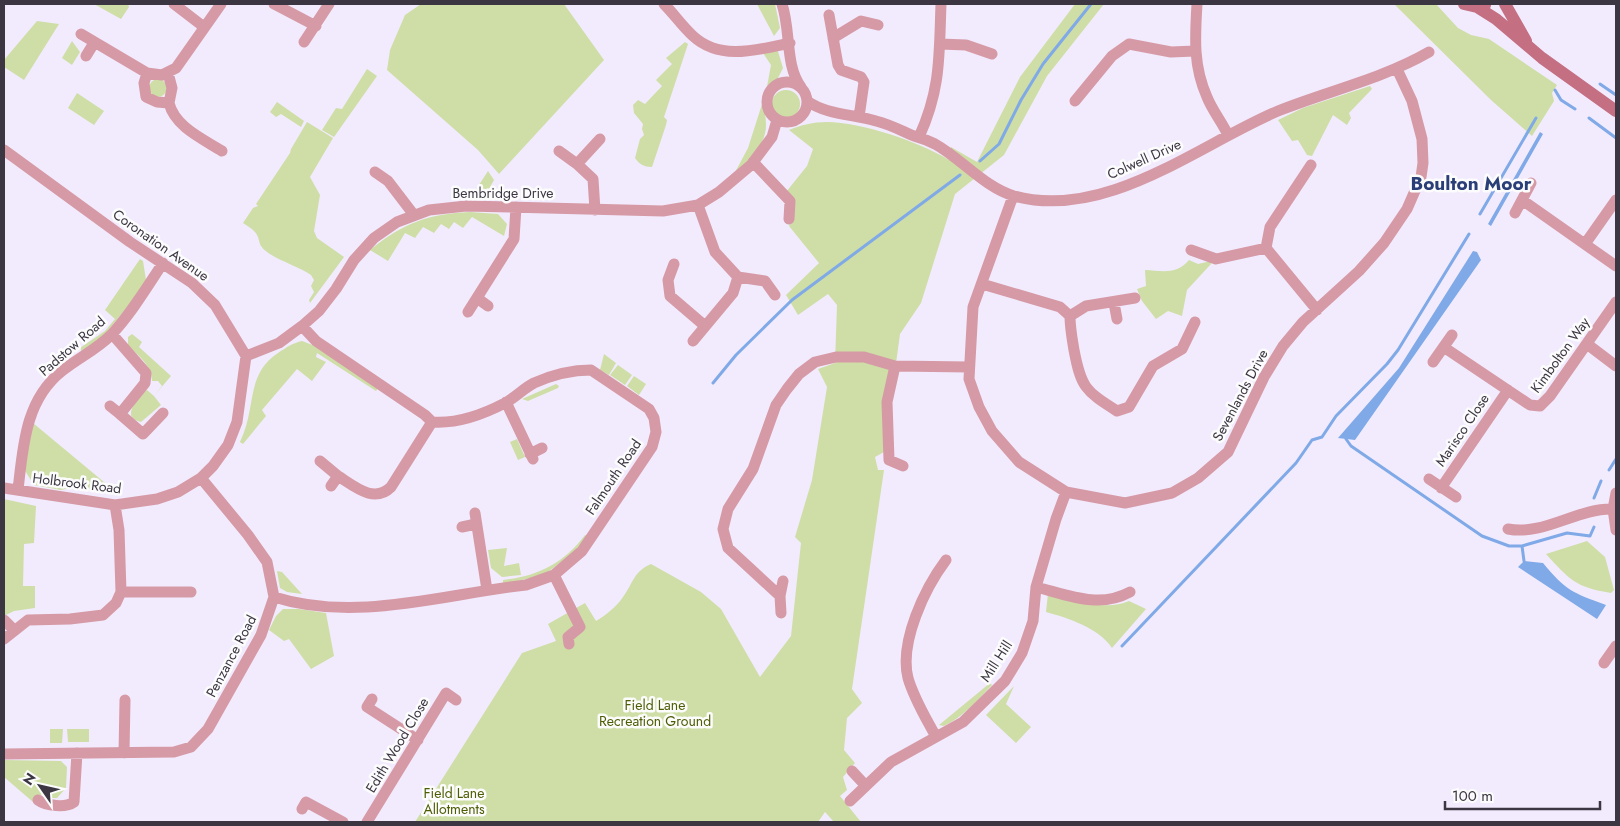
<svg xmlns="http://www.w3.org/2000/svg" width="1620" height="826" font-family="Jost,sans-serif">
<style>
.green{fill:#cedea6}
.water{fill:#7fa9e7}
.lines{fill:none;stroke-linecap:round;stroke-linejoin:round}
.stream{stroke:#7fa9e7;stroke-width:3}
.street{stroke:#d69aa6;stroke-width:11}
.secondary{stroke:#c46f82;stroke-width:12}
.labels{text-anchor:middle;stroke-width:5;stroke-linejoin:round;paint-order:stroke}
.street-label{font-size:14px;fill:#3b3642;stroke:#fcfcfc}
.park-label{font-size:14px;fill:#4d5d04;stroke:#fcfcfc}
.district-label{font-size:19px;font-weight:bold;fill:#2a3f78;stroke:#fcfcfc}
</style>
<rect width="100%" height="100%" fill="#f2ebfe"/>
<path class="green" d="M94 4H128L129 7 121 19Z
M421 4H564L604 60 499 174 478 150 387 70 390 50 405 15Z
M757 4H775L780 28 774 36Z
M1075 4H1104L1047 76 1004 155 955 194 921 303 900 334 884 452 875 457 878 470H884L852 689 862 703 847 718 844 750 855 763 843 777 847 790 840 796 861 822H834L825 812 818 822H415L522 653 556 641 548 624 585 603 596 621C606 615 616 607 623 597 634 582 633 572 651 564L701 592 721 609 760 677 791 636 801 543 795 537 812 480 827 387 818 369 835 363 837 305 828 294 798 315 786 295 819 263 789 226 792 219 786 192 807 166 813 149 789 130C801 125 813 122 827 122 861 122 920 142 949 160L951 147 977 162 1020 77Z
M1394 4H1436L1458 28 1471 35 1489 39 1557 85 1552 93 1554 101 1532 136 1491 100Z
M37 21 59 24 24 80 4 67V60Z
M72 41 80 52 72 65 62 58Z
M685 42 688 44 664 117 667 120 666 125 652 167C644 167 639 164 635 158L640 139 644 135 642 129 643 124 634 113 633 105 638 100 645 104 662 86 656 80 672 64 666 58Z
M777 48 783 68 777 80 766 92 771 65 761 50Z
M367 69 377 76 334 137 322 130 336 108 342 109Z
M149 88a9 9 0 1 1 18 0a9 9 0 1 1-18 0Z
M1370 86 1372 89 1349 113 1351 118 1347 125 1333 115 1312 156 1307 155 1298 140 1292 141 1278 120 1303 108Z
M772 104a14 14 0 1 1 28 0a14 14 0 1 1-28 0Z
M77 93 104 111 94 125 68 108Z
M763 101C764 109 766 117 766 125 766 147 747 161 733 176L748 148Z
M277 102 304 121 301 127 281 114 276 117 270 112Z
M307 122 333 138 310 177 320 195 314 231 317 238 344 257 310 303 309 300 314 292 311 286 314 280 311 275C299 266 269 258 261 246 259 243 259 238 257 235 255 230 247 226 243 223L253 208 258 206 256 204 290 153 291 149Z
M488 171 494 180 486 194H473Z
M470 212 498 214 507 224 504 236 472 217 463 228 454 222 449 229 441 224 434 233 423 227 415 238 405 233 388 261 370 250C403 223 428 214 470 212Z
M140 259 143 261 146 280 136 296 102 338 82 352 80 348 105 331 115 319 105 310Z
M1189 260 1198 264 1211 261V264L1187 290 1182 316 1168 311 1156 319 1142 301 1137 289 1146 286 1145 270C1162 271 1177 275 1189 260Z
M132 334 142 342 139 347 171 376 154 396 161 405 141 422C120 417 137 401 145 391L147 390 154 396 162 386 158 381H152C151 364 138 356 128 345V337Z
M302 341 315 346 378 388 376 391 317 353 316 357 326 362 312 381 297 369 262 410 266 416 243 444 240 442C257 407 245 375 278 353 287 347 293 343 302 341Z
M604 354 616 363 609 375 600 370Z
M618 365 632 375 625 385 610 375Z
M634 376 646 384 639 395 627 386Z
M556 384 559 386 558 388 528 401 522 399Z
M33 423 116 492 73 487 61 490 34 485 24 469Z
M517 439 525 457 518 460 510 442Z
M4 499 36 506 34 543 24 544 23 586H35V608L14 611 4 616Z
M585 535 587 536 577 550 544 575 503 584V580C538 576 563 564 585 535Z
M1587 541 1605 557 1614 590 1611 593C1575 587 1570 580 1546 554Z
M507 548 504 566 519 563 521 575 502 577 491 568 488 550Z
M277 571 282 572 302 594 287 592 280 588Z
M1048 593C1074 599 1104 612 1129 601L1146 609 1112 648C1099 628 1068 618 1046 612Z
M283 609H299L326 613 334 656 311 669 289 639 284 641 269 630 276 616Z
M990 683 992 685C978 700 963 717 944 726L939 725Z
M1014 686 1006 704 1031 727 1016 743 986 715Z
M50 729H63L62 743H50Z
M67 729H89V742H68Z
M4 760 61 761 67 767 66 788 57 798H51L42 794 33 802 4 777Z"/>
<path class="water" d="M1540 132 1543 134 1491 226 1488 224Z
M1473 251 1477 252 1481 260 1355 440 1338 438 1399 368Z
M1524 561 1543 563C1565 590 1573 593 1606 605L1597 619 1518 567Z"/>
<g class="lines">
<path class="stream" d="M1600 84 1616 95
M1555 90 1561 100 1575 109
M1589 118 1616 138
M980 161 999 144 1021 100 1043 64 1091 4
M1480 214 1536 118
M713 383 736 355 792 300 960 175
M1346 439 1351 446 1482 536 1509 546H1522L1567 533 1590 536 1594 527
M1609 470 1616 459
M1594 498 1601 481
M1522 546 1524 561
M1122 646 1296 463 1312 440 1322 437 1336 416 1387 364 1398 350 1469 234"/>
<path class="street" d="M174 4 204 27
M274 4 316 26
M664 4C674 14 682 26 693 36 720 61 757 50 790 43
M782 4C791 31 785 66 801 87
M1197 4C1195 37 1193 66 1207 97 1212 110 1222 122 1228 135
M829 15 838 65 841 70 861 77 864 82 859 117
M81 34 147 73 162 75 176 68 221 4
M833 38 861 21 878 25
M304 42 329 4
M940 44 966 45 992 54
M86 56 94 43
M147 73 144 83 146 97 157 102 169 103 172 88 168 73
M767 102a20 20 0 1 1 40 0a20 20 0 1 1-40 0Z
M807 101C827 115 853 114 876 121 889 124 902 131 914 136 921 138 929 141 935 144 962 159 984 187 1014 196 1106 221 1198 145 1278 111 1328 91 1382 79 1429 52
M1075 101 1112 56 1129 44 1171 52 1195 51
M169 103C175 127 203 139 222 151
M919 137C941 89 939 56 941 4
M4 150 130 242 192 283 215 305 246 356 237 422 228 445 213 466 201 478 178 492 157 499 115 505 4 488
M559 151 577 164
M753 162 790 201 789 219
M1311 165 1270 227 1266 248 1317 310
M375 172 388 181 414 215
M1013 196 973 307 969 379 979 407 992 431 1019 462 1066 492 1125 503 1172 493 1198 478 1228 452 1264 377 1283 346 1303 322 1359 271 1384 243 1407 209 1421 177 1423 163 1422 139 1412 101 1397 69
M1522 200 1616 266
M698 205 715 252 738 277 765 281 775 295
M595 210 593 179 577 164 600 139
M1515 213 1531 183
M1585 244 1616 200
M1191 250 1216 259 1266 248
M674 264 668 280 670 296 705 326
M982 284 1060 307 1070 316C1070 328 1072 338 1074 350 1081 387 1085 391 1117 411L1129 407 1153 366 1182 349 1195 322
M477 298 488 306
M1114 303 1117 319
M468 312 514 239 516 207
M1070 316 1086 306 1135 298
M112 334 146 373 145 383 120 414 143 434 163 413
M693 341 733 293 738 277
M1587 344 1616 366
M1445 348 1530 405 1540 406 1550 396 1616 302
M246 356 279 343 302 326 319 311 336 289 354 260 374 238 397 222 429 210 466 206 663 211 698 205 719 192 751 165 772 137 777 120
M1433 362 1452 335
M895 366 887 402 889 460 903 466
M506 402 533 459
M110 406 120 414
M530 454 542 448
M320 461 338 476 331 486
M338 476C354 486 374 504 391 487L432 422
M1429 479 1456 497
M1441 488 1508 390
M18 490C23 447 25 400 62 371 78 358 96 350 111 335 131 314 147 287 163 263
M1616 493 1613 509 1616 530
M475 513 487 590
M462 527 476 524
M1508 529C1544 536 1577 508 1613 509
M554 575 580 627 568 637 569 644
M1036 587C1068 595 1099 609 1130 592
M121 592H191
M780 596 728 548 723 529 728 509 753 469 776 405 787 389 799 374 815 362 836 357H864L895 366 969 367
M274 597C356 623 444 594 526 585L554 575 582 551 652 447 656 432 654 418 649 409 591 370C571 370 552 375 534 383 524 388 516 397 505 403 482 415 458 424 432 422L425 415 316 341 302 326
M781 613 780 596 783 581
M4 620 13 629
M4 639 28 620 70 619 103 615 116 603 121 592 119 530 115 505
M1604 663 1616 646
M372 699 367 707 418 740
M936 737C926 718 914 699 908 678 899 642 925 588 946 560
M124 753 125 700
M4 754 174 752 191 747 208 729 261 635 274 597 267 562 248 535 201 478
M852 771 865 785
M38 800C46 806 66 808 74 802L77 753
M850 801 891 762 963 722 1005 681 1022 653 1033 621 1036 587 1056 519 1066 492
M302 809 306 802 343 822
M367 822 446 693 456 700"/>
<path class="secondary" d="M1464 4 1477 7 1485 5
M1505 4 1526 41
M1477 7 1496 19 1542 58 1616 111"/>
</g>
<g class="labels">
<g class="street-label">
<text transform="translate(1144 159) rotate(-24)" y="5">Colwell Drive</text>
<text x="503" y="198">Bembridge Drive</text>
<text transform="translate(161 245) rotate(35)" y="5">Coronation Avenue</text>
<text transform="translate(72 346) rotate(-41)" y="5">Padstow Road</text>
<text transform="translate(1560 355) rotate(-54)" y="5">Kimbolton Way</text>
<text transform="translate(1240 395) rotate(-62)" y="5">Sevenlands Drive</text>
<text transform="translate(1462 430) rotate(-56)" y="5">Marisco Close</text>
<text transform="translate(613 477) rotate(-56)" y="5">Falmouth Road</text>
<text transform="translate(77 483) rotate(7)" y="5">Holbrook Road</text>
<text transform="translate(231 656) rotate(-62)" y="5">Penzance Road</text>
<text transform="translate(996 661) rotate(-57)" y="5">Mill Hill</text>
<text transform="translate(397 745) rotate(-59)" y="5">Edith Wood Close</text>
</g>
<g class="park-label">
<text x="655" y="710">Field Lane<tspan x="655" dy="16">Recreation Ground</tspan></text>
<text x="454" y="798">Field Lane<tspan x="454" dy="16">Allotments</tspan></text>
</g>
<g class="district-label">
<text x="1471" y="190">Boulton Moor</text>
</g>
</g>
<rect width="1620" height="826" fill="none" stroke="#3b3642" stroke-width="10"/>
<g transform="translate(40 786) rotate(304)" stroke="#fcfcfc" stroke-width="4" paint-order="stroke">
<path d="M0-4L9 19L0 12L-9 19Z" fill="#3b3642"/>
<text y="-8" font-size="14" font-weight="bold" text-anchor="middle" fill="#3b3642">N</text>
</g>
<path d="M1445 801v8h155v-8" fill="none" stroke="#3b3642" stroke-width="2.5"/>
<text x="1452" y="801" font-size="15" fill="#3b3642" stroke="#fcfcfc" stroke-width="4" paint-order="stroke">100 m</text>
</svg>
